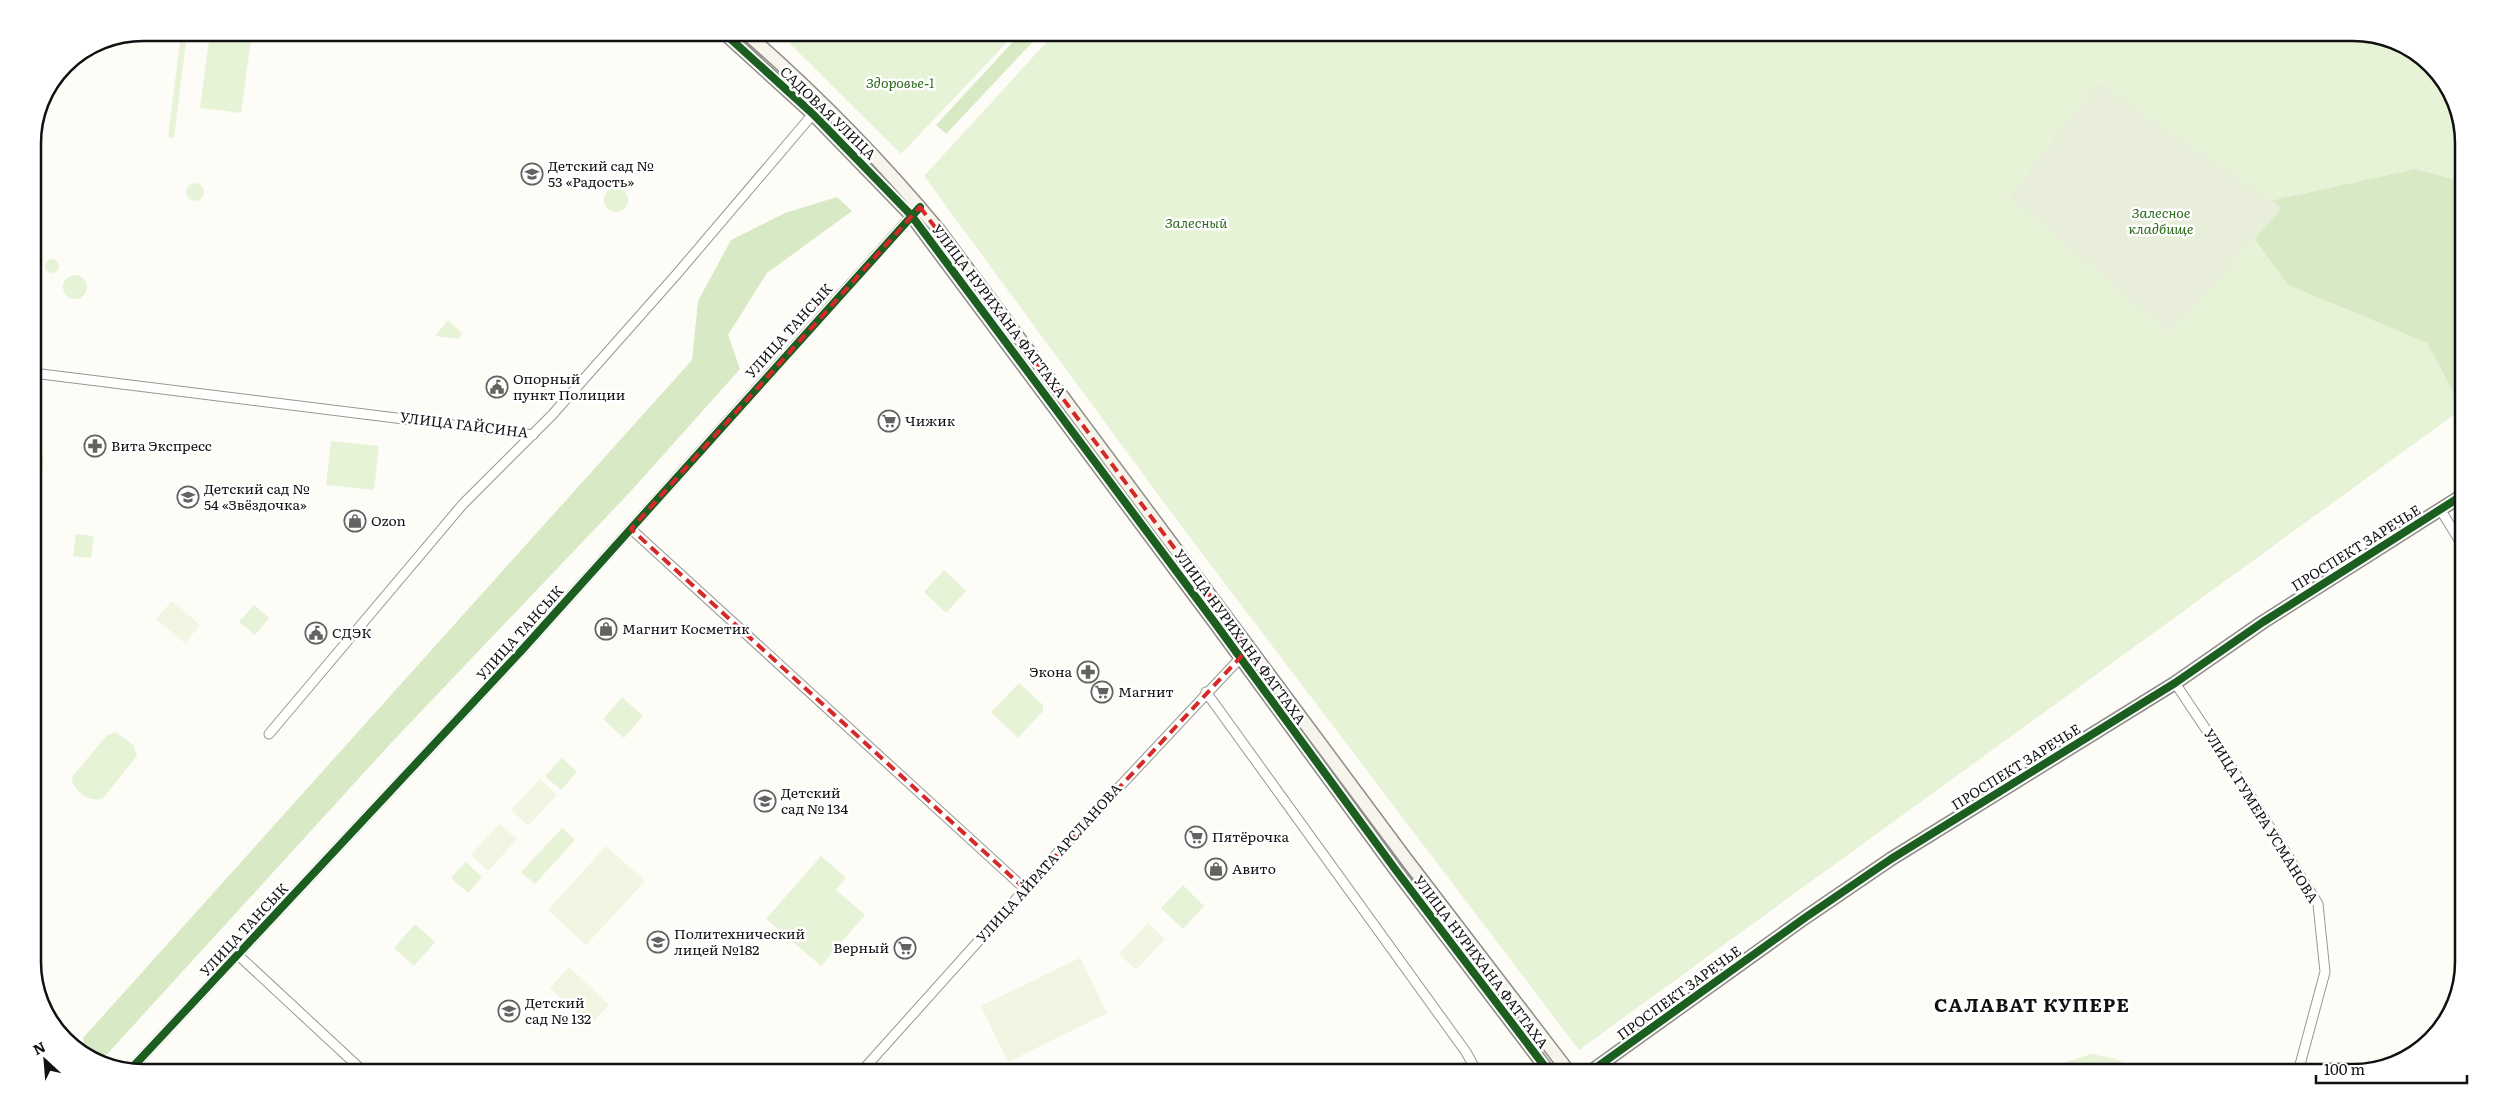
<svg xmlns="http://www.w3.org/2000/svg" width="2496" height="1105" font-family="Literata,serif">
<style>
.green{fill:#e7f3d7}
.forest{fill:#d8eac5}
.cemetery{fill:#e9eedb}
.pitch{fill:#f0f6e1}
.lines{fill:none;stroke-linecap:round;stroke-linejoin:round}
.street-casing{stroke:#979795;stroke-width:11}
.secondary-casing{stroke:#8e8d8b;stroke-width:15}
.street{stroke:#fffffe;stroke-width:9}
.secondary{stroke:#f6f4eb;stroke-width:12}
.cycleway-casing{stroke:#fff;stroke-width:11}
.cycleway{stroke:#1b5e20;stroke-width:8}
.marked{fill:none;stroke:#d62828;stroke-width:4;stroke-dasharray:10 6;stroke-linejoin:round}
.labels{text-anchor:middle;stroke-width:5;stroke-linejoin:round;paint-order:stroke}
.park-label{font-size:14px;font-style:italic;fill:#2f6b1f;stroke:#fff}
.street-label{font-size:14px;fill:#111;stroke:#fff}
.poi-label{font-size:14px;fill:#111;stroke:#fff;text-anchor:start}
.district-label{font-size:19px;font-weight:bold;letter-spacing:1px;fill:#111;stroke:#fff}
.rim{fill:none;stroke:#111;stroke-width:2.5}
</style>
<rect width="100%" height="100%" fill="#fdfcf7"/>
<path class="green" d="M181 33H187L174 138 168 137Z
M210 33H252L241 113 200 108Z
M779 33H1016L901 154Z
M1055 33H2353L2395 41 2445 82 2463 137V182L2416 169 2288 285 2427 343 2462 409 1579 1050 1182 527 924 176Z
M186 192a9 9 0 1 1 18 0a9 9 0 1 1-18 0Z
M604 200a12 12 0 1 1 24 0a12 12 0 1 1-24 0Z
M45 266a7 7 0 1 1 14 0a7 7 0 1 1-14 0Z
M63 287a12 12 0 1 1 24 0a12 12 0 1 1-24 0Z
M448 320 462 333 459 339 435 336Z
M331 441 379 446 374 490 326 485Z
M33 453 44 455 37 518 33 514Z
M76 534 94 536 91 558 73 556Z
M944 570 966 591 946 613 924 592Z
M254 605 269 618 255 635 239 622Z
M1019 683 1043 705V711L1018 738 991 712Z
M622 697 643 716 624 738 603 719Z
M116 732 134 746 137 756 103 798C91 804 71 790 72 777L107 735Z
M562 758 577 772 561 790 545 776Z
M562 828 575 840 535 884 521 872Z
M821 856 846 878 836 890 865 915 821 966 766 919Z
M466 862 482 877 468 893 451 878Z
M1183 885 1204 906 1183 929 1161 908Z
M415 924 435 942 414 966 394 948Z
M2091 1054 2117 1059 2136 1072H2054L2057 1065Z"/>
<path class="forest" d="M1021 33H1041L946 134 936 125Z
M2416 169 2463 182 2462 409 2427 343 2288 285 2233 209Z
M837 197 852 211 767 273 728 335 740 369 631 491 392 742 99 1063 85 1052 83 1038 692 360 698 301 731 240 785 213Z"/>
<path class="cemetery" d="M2098 82 2282 208 2170 334 2009 196Z"/>
<path class="pitch" d="M172 601 200 625 185 643 156 619Z
M540 779 557 795 528 826 511 810Z
M499 824 517 839 488 871 471 855Z
M606 846 645 881 586 945 548 910Z
M1148 923 1165 939 1136 970 1119 954Z
M1080 958 1107 1013 1008 1062 981 1006Z
M569 967 609 1005 590 1025 550 988Z"/>
<g class="lines">
<g class="street-casing">
<path id="street" d="M33 373 533 435
M2440 509 2463 546
M631 529 1025 889
M2175 683 2246 789 2318 904 2325 972 2298 1072
M1206 692 1466 1052 1477 1072
M269 734 463 504 552 415 676 275 813 114
M238 955 364 1072
M130 1070 522 650 915 212
M861 1072 1062 848 1244 654"/>
</g>
<g class="secondary-casing">
<path id="secondary" d="M723 32 813 114 911 215 1215 623 1395 869 1549 1072
M745 32C815 93 879 158 938 229L1406 859 1569 1072
M1590 1072 1806 917 1891 859 2175 683 2263 622 2463 495"/>
</g>
<use href="#street" class="street"/>
<use href="#secondary" class="secondary"/>
<g class="cycleway-casing">
<path id="cycleway" d="M723 32 813 114 911 215 1215 623 1395 869 1549 1072
M130 1070 522 650 920 207
M1590 1072 1806 917 1891 859 2175 683 2263 622 2463 495"/>
</g>
<use href="#cycleway" class="cycleway"/>
</g>
<path class="marked" d="M920 207 1249 648 1025 889 631 529Z"/>
<defs>
<g id="school-ring" transform="scale(1.125)"><circle r="9.5" fill="#fff" stroke="#646362" stroke-width="1.5"/><path d="M0-5L7-2L0 1L-7-2ZM-4 1L0 2.5L4 1V4Q0 6-4 4Z" fill="#646362"/></g>
<g id="civic-ring" transform="scale(1.125)"><circle r="9.5" fill="#fff" stroke="#646362" stroke-width="1.5"/><path d="M-.6-6.5H3V-4.5H.6V-3L4-1V1h2V6H-6V1h2V-1L-.6-3ZM-1.2 2.5V6h2.4V2.5Z" fill="#646362"/></g>
<g id="supermarket-ring" transform="scale(1.125)"><circle r="9.5" fill="#fff" stroke="#646362" stroke-width="1.5"/><path d="M-6-5.5h2.5l.6 2H6L4.5 2H-2.5L-4.4-4H-6ZM-1.5 3.2a1.3 1.3 0 1 0 .1 0ZM3 3.2a1.3 1.3 0 1 0 .1 0Z" fill="#646362"/></g>
<g id="pharmacy-ring" transform="scale(1.125)"><circle r="9.5" fill="#fff" stroke="#646362" stroke-width="1.5"/><path d="M-2-6h4v4h4v4h-4v4h-4v-4h-4v-4h4Z" fill="#646362"/></g>
<g id="shop-ring" transform="scale(1.125)"><circle r="9.5" fill="#fff" stroke="#646362" stroke-width="1.5"/><path d="M-5-2.5h2.3a2.7 3.5 0 0 1 5.4 0H5L5.5 6h-11ZM-1.5-2.5h3a1.5 2.3 0 0 0-3 0Z" fill="#646362"/></g>
</defs>
<g fill-rule="evenodd">
<use href="#school-ring" x="532" y="174"/>
<use href="#civic-ring" x="497" y="387"/>
<use href="#supermarket-ring" x="889" y="421"/>
<use href="#pharmacy-ring" x="95" y="446"/>
<use href="#school-ring" x="188" y="497"/>
<use href="#shop-ring" x="355" y="521"/>
<use href="#shop-ring" x="606" y="629"/>
<use href="#civic-ring" x="316" y="633"/>
<use href="#pharmacy-ring" x="1088" y="672"/>
<use href="#supermarket-ring" x="1102" y="692"/>
<use href="#school-ring" x="765" y="801"/>
<use href="#supermarket-ring" x="1196" y="837"/>
<use href="#shop-ring" x="1216" y="869"/>
<use href="#school-ring" x="658" y="942"/>
<use href="#supermarket-ring" x="905" y="948"/>
<use href="#school-ring" x="509" y="1011"/>
</g>
<g class="labels">
<g class="park-label">
<text x="900" y="88">Здоровье-1</text>
<text x="2161" y="218">Залесное<tspan x="2161" dy="16">кладбище</tspan></text>
<text x="1196" y="228">Залесный</text>
</g>
<g class="street-label">
<text transform="translate(828 113) rotate(44)" y="5">САДОВАЯ УЛИЦА</text>
<text transform="translate(999 311) rotate(53)" y="5">УЛИЦА НУРИХАНА ФАТТАХА</text>
<text transform="translate(789 331) rotate(-48)" y="5">УЛИЦА ТАНСЫК</text>
<text transform="translate(464 425) rotate(7)" y="5">УЛИЦА ГАЙСИНА</text>
<text transform="translate(2356 548) rotate(-32)" y="5">ПРОСПЕКТ ЗАРЕЧЬЕ</text>
<text transform="translate(520 633) rotate(-48)" y="5">УЛИЦА ТАНСЫК</text>
<text transform="translate(1240 637) rotate(54)" y="5">УЛИЦА НУРИХАНА ФАТТАХА</text>
<text transform="translate(2016 767) rotate(-32)" y="5">ПРОСПЕКТ ЗАРЕЧЬЕ</text>
<text transform="translate(2261 816) rotate(58)" y="5">УЛИЦА ГУМЕРА УСМАНОВА</text>
<text transform="translate(1049 863) rotate(-48)" y="5">УЛИЦА АЙРАТА АРСЛАНОВА</text>
<text transform="translate(244 930) rotate(-47)" y="5">УЛИЦА ТАНСЫК</text>
<text transform="translate(1481 962) rotate(53)" y="5">УЛИЦА НУРИХАНА ФАТТАХА</text>
<text transform="translate(1679 993) rotate(-36)" y="5">ПРОСПЕКТ ЗАРЕЧЬЕ</text>
</g>
<g class="poi-label">
<text x="548" y="171">Детский сад №<tspan x="548" dy="16">53 «Радость»</tspan></text>
<text x="513" y="384">Опорный<tspan x="513" dy="16">пункт Полиции</tspan></text>
<text x="905" y="426">Чижик</text>
<text x="111" y="451">Вита Экспресс</text>
<text x="204" y="494">Детский сад №<tspan x="204" dy="16">54 «Звёздочка»</tspan></text>
<text x="371" y="526">Ozon</text>
<text x="622" y="634">Магнит Косметик</text>
<text x="332" y="638">СДЭК</text>
<text x="1072" y="677" text-anchor="end">Экона</text>
<text x="1118" y="697">Магнит</text>
<text x="781" y="798">Детский<tspan x="781" dy="16">сад № 134</tspan></text>
<text x="1212" y="842">Пятёрочка</text>
<text x="1232" y="874">Авито</text>
<text x="674" y="939">Политехнический<tspan x="674" dy="16">лицей №182</tspan></text>
<text x="889" y="953" text-anchor="end">Верный</text>
<text x="525" y="1008">Детский<tspan x="525" dy="16">сад № 132</tspan></text>
</g>
<g class="district-label">
<text x="2032" y="1012">САЛАВАТ КУПЕРЕ</text>
</g>
</g>
<path d="M0 0H2496V1105H0ZM143 41H2353A102 102 0 0 1 2455 143V962A102 102 0 0 1 2353 1064H143A102 102 0 0 1 41 962V143A102 102 0 0 1 143 41Z" fill="#fff" fill-rule="evenodd"/>
<path class="rim" d="M143 41H2353A102 102 0 0 1 2455 143V962A102 102 0 0 1 2353 1064H143A102 102 0 0 1 41 962V143A102 102 0 0 1 143 41Z"/>
<g transform="translate(45 1060) rotate(334)" stroke="#ffffff" stroke-width="4" paint-order="stroke">
<path d="M0-4L9 19L0 12L-9 19Z" fill="#111111"/>
<text y="-8" font-size="14" font-weight="bold" text-anchor="middle" fill="#111111">N</text>
</g>
<path d="M2316 1075v8h151v-8" fill="none" stroke="#111111" stroke-width="2.5"/>
<text x="2324" y="1075" font-size="15" fill="#111111" stroke="#ffffff" stroke-width="4" paint-order="stroke">100 m</text>
</svg>
